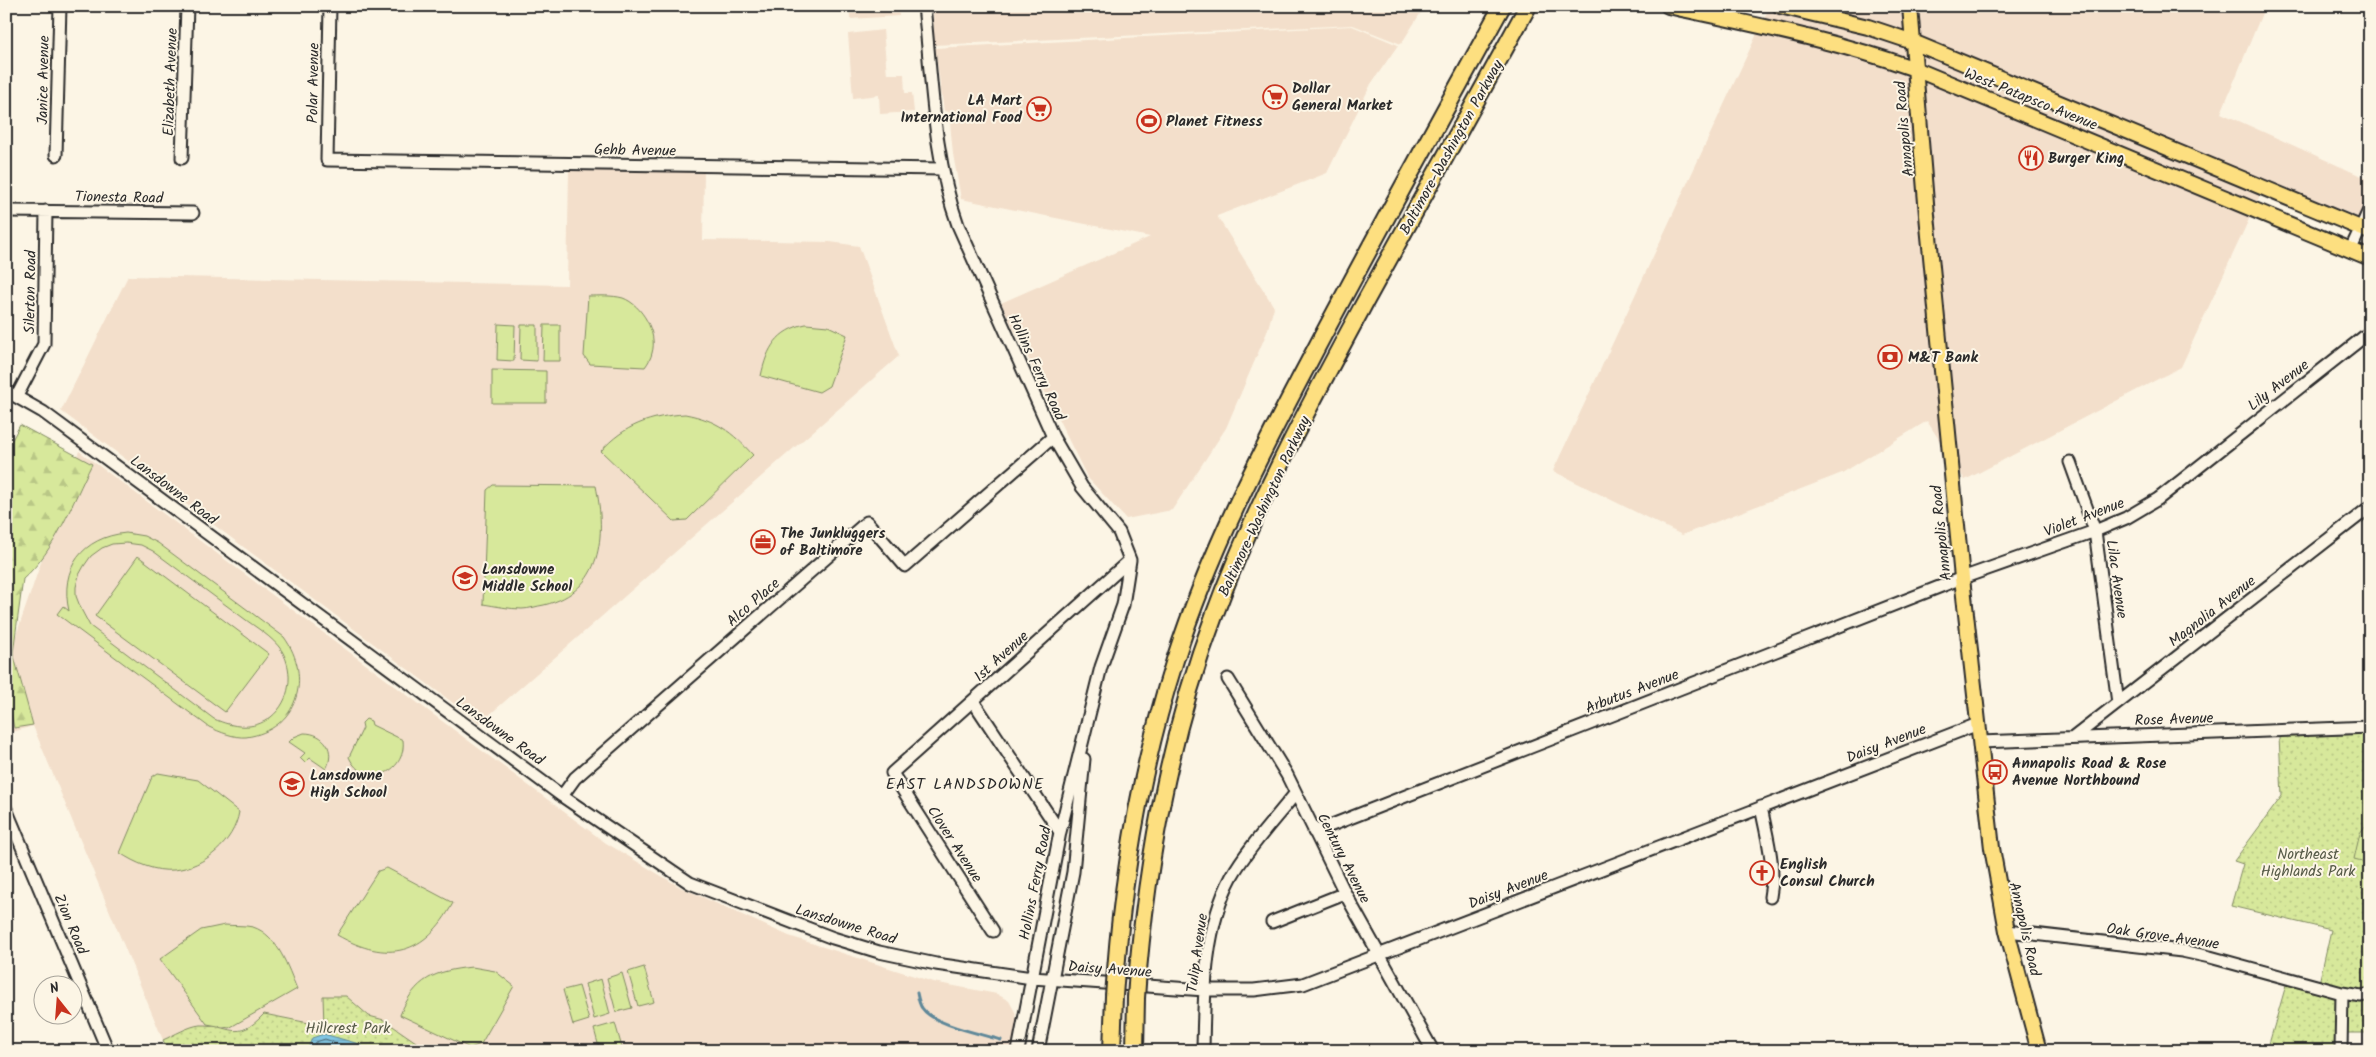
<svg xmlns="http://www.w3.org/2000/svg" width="2376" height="1057" font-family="Kalam,sans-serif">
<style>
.built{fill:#f3dfcb}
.grass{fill:url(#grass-dots);stroke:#818a63}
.forest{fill:url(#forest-firs);stroke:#818a63}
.pitch{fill:#d7e89b;stroke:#818a63;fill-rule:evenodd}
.water{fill:url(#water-rules);stroke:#5f8899}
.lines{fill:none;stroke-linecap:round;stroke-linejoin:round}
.shore{stroke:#4d6975;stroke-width:1}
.stream{stroke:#5f8899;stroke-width:3}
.minor-casing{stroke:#2b2b2b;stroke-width:15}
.major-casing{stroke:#2b2b2b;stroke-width:18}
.highway-casing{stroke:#2b2b2b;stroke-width:20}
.minor{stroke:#fcf5e5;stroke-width:11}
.major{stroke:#fddf80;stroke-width:14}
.highway{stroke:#fddf80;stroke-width:16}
.highway-bridge-casing{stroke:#2b2b2b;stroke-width:20;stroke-linecap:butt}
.highway-bridge{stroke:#fddf80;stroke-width:16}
.labels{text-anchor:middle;stroke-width:4;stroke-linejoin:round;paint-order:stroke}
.street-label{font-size:15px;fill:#2b2b2b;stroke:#fcf5e5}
.poi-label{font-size:15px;font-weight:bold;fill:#2b2b2b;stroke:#fcf5e5;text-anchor:start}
.park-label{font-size:15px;fill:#565a47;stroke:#fcf5e5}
.neighbourhood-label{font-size:16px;letter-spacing:1px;fill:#2b2b2b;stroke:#fcf5e5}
</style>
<defs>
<pattern id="grass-dots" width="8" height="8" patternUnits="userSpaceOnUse" patternTransform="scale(1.25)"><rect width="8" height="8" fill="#d7e89b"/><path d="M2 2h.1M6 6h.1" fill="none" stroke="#b9c786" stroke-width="1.8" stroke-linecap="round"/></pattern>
<pattern id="forest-firs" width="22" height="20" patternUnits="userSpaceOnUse" patternTransform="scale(1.25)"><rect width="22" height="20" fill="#d7e89b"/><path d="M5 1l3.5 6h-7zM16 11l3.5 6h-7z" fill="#b9c786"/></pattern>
<pattern id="water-rules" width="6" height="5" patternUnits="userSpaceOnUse" patternTransform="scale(1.25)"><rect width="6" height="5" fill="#81c6e3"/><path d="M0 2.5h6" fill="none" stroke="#70aac3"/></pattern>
</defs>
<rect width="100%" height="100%" fill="#fcf5e5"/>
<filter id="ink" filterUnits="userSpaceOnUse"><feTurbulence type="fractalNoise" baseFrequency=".02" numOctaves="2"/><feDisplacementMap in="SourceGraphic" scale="10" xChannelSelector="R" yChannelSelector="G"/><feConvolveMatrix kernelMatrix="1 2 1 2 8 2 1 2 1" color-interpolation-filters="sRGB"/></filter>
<g filter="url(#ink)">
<path class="built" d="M849 6H898L899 16 850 19Z
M933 6H1425L1401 44 1353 25 934 45Z
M1770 6H2265L2221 113 2370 180V222L2267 180 2181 367 1965 480 1927 421 1842 473 1682 535 1553 471Z
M1352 26 1398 45 1371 84 1327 173 1217 216 1274 307 1267 332 1226 428 1172 510 1126 519 1087 477 1001 303 1150 237 961 199 953 154 949 112 944 111 935 48Z
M883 30 887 74H904L905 93H912L914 112 880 114 879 95 853 98 848 34Z
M569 170 704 171 703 240 830 242 859 246 899 356 480 723 61 411 128 276 567 285Z
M79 451 606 843 680 887 789 936 933 982 997 994 1009 1001 1015 1012 1017 1021 1012 1051H429L384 1021 369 1016 346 996 324 1026 264 1014 254 1025 232 1032 199 1025 163 1040 33 726 6 734V650L9 656Z"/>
<path class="grass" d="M2370 734V1033H2335V1051H2267L2286 985 2317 992 2331 930 2231 906 2243 864 2234 861 2282 796 2279 737Z
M323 996H346L369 1016 384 1020 429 1051H168L163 1040C174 1035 189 1026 200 1025 230 1024 236 1044 264 1014L324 1026Z"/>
<path class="forest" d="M20 425 92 464C72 503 56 550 23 579L13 653 33 725 14 728 6 692V451Z"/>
<path class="pitch" d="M588 296C599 296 612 295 623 298 642 305 658 333 652 353 651 358 648 363 645 367L590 364 584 356Z
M498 324 515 325 514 361 497 360Z
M806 324 828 326 847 335 829 386 819 392 761 376C767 348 777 330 806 324Z
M521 325H537V361L520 360Z
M544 325H560V361H543Z
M492 370 546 371V403H492Z
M685 414C717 420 732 432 753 455L687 520 674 521 601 451C624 425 651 416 685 414Z
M493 485 596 486C606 535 603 591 544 605 537 606 529 609 522 609 509 609 496 606 483 604L487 490Z
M126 533 144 536 158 543 284 637C313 677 298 730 246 737 234 738 220 732 209 727L57 614 63 606 69 611C59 568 83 537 126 533ZM126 543 141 545 153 551C183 573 212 595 242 617 255 627 273 637 282 651 294 672 291 701 271 717 253 731 233 727 214 719L90 626 81 609 76 596V587L79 575 84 566 91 556 102 548 112 544Z
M138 556 269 654 225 712 95 616Z
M366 719 371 721 372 725 403 740C407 774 364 790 349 757L363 728 362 723Z
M304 733C325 733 336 751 326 769L310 758 305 763 300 758 305 753 289 742 294 737Z
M158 773 198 780 239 812C234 842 205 867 174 870 155 872 135 863 120 853L152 777Z
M2370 819V863L2354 859 2360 833Z
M387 868 453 903C425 955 388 964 337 935L378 871Z
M225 925C234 926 244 925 253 927 278 935 288 968 297 989L229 1028 207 1024 160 959 201 930Z
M472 967 495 971 514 986 481 1044 470 1048 400 1015C415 978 435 971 472 967Z
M644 967 654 1002 638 1006 628 972Z
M622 973 632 1008 616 1012 607 978Z
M601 979 610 1014 594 1019 585 984Z
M579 986 589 1020 573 1025 563 990Z
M615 1023 623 1051H600L594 1029Z"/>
<path class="water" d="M324 1034 359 1044 367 1051H307L312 1038Z"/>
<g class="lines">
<path class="shore" d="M312 1051 316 1042 325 1039 359 1051"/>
<path class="stream" d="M917 993C918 998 919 1004 922 1008 933 1025 982 1034 1001 1040"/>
<g class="minor-casing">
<path id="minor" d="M330 6 327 160 942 169
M924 6C932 79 933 156 958 225L1053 437 1082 487 1119 532 1130 560 1123 605 1101 667 1060 832 1018 1051
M56 155 60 6
M182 158 187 6
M6 211 193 213
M2350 251 2370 208
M6 391 43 412 562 796 690 883 833 938 879 952 936 964 1032 978 1205 990H1254L1303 984 1978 724
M17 396 44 344 46 211
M2070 462 2095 531 2118 703
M1228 679 1287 775 1346 895 1433 1051
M973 701 1060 832
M2073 738 2370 507
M1980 742 2370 727
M562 796 575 778 867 522 905 566 1053 437
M1761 807C1767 838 1776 866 1770 897
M6 809 108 1051
M1314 832 1962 578 2095 531 2126 518 2158 499 2370 332
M1272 922 1345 893
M993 931 892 773 1130 560
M2007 931 2182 951 2210 957 2342 993 2361 996 2370 994
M1038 1051 1073 872 1084 759
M1203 1051C1204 992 1204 928 1232 876 1246 850 1276 818 1295 794
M2341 1051 2342 993"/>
</g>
<g class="major-casing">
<path id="major" d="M1668 6C1751 24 1834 40 1915 69L2370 258
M1780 6 1868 27 1913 42 2370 232
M1910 6 1927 215 1962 578 1992 848 2007 931 2039 1051"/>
</g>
<g class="highway-casing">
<path id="highway" d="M1116 970C1124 864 1143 761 1175 660 1209 554 1259 456 1311 358 1373 240 1438 123 1502 6
M1138 970C1149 849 1171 730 1214 616 1254 507 1310 404 1365 302 1419 204 1474 105 1528 6
M1112 1051 1114 996
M1135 1051 1136 998"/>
</g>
<use href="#minor" class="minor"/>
<use href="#major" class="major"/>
<use href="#highway" class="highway"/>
<g class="highway-bridge-casing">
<path id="highway-bridge" d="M1114 996 1116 970
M1136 998 1138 970"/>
</g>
<use href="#highway-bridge" class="highway-bridge"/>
</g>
</g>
<defs>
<g id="supermarket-ring" transform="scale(1.25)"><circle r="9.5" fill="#fcf5e5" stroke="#c8321e" stroke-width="1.5"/><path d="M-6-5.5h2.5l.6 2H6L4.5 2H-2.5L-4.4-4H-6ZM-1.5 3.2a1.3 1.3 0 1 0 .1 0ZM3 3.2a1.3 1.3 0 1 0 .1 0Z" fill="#c8321e"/></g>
<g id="stadium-ring" transform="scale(1.25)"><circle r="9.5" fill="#fcf5e5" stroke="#c8321e" stroke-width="1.5"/><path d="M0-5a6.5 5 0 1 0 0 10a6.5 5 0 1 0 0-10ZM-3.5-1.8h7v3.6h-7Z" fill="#c8321e"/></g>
<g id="restaurant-ring" transform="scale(1.25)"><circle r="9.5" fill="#fcf5e5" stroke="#c8321e" stroke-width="1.5"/><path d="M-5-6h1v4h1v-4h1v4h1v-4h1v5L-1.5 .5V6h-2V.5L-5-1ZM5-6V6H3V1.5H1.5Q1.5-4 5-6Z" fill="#c8321e"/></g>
<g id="bank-ring" transform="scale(1.25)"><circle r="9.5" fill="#fcf5e5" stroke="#c8321e" stroke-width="1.5"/><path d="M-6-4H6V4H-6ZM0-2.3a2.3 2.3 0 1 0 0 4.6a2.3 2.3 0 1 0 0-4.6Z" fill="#c8321e"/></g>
<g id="office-ring" transform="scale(1.25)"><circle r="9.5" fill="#fcf5e5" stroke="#c8321e" stroke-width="1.5"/><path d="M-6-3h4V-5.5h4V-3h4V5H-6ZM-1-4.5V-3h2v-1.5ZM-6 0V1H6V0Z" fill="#c8321e"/></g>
<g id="school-ring" transform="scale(1.25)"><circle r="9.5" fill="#fcf5e5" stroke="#c8321e" stroke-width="1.5"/><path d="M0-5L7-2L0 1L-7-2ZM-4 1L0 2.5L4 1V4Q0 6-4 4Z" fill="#c8321e"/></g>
<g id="bus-ring" transform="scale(1.25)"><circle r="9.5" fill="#fcf5e5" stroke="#c8321e" stroke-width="1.5"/><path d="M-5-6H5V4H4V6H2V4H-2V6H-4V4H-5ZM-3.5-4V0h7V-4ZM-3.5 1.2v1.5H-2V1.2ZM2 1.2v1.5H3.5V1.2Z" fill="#c8321e"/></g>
<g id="church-ring" transform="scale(1.25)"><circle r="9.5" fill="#fcf5e5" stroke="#c8321e" stroke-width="1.5"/><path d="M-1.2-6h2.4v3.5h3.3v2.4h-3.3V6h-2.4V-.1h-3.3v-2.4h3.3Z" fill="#c8321e"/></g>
</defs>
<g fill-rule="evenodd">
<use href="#supermarket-ring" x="1275" y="97"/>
<use href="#supermarket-ring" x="1039" y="109"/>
<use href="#stadium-ring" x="1149" y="121"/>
<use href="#restaurant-ring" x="2031" y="158"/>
<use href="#bank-ring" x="1890" y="357"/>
<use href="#office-ring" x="763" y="542"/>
<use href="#school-ring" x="465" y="578"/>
<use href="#bus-ring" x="1995" y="772"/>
<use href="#school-ring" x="292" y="784"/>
<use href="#church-ring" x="1762" y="873"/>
</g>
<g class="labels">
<g class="street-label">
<text transform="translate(43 80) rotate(-89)" y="5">Janice Avenue</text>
<text transform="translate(170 82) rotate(-88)" y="5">Elizabeth Avenue</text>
<text transform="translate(313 83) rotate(-89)" y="5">Polar Avenue</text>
<text transform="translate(2031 99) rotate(22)" y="5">West Patapsco Avenue</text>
<text transform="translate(1904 129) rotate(-95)" y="5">Annapolis Road</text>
<text transform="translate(1451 147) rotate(-61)" y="5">Baltimore-Washington Parkway</text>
<text transform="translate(635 150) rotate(1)" y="5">Gehb Avenue</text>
<text transform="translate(119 197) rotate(1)" y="5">Tionesta Road</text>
<text transform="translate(30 292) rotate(-89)" y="5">Silerton Road</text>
<text transform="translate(1037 367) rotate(65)" y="5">Hollins Ferry Road</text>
<text transform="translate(2278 385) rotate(-38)" y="5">Lily Avenue</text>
<text transform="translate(174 490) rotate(37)" y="5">Lansdowne Road</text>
<text transform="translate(1264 506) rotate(-65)" y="5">Baltimore-Washington Parkway</text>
<text transform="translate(2084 517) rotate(-21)" y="5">Violet Avenue</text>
<text transform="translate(1941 533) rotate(-96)" y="5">Annapolis Road</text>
<text transform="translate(2117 579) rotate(82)" y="5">Lilac Avenue</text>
<text transform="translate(753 602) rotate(-41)" y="5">Alco Place</text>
<text transform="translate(2212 611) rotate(-38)" y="5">Magnolia Avenue</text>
<text transform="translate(1001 656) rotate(-42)" y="5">1st Avenue</text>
<text transform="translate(1632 691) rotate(-21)" y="5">Arbutus Avenue</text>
<text transform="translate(2174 719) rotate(-2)" y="5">Rose Avenue</text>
<text transform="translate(500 731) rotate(36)" y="5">Lansdowne Road</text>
<text transform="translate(1886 743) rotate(-21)" y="5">Daisy Avenue</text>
<text transform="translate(955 844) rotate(57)" y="5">Clover Avenue</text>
<text transform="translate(1344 858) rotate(63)" y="5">Century Avenue</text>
<text transform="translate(1035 883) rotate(-79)" y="5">Hollins Ferry Road</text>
<text transform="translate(1508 889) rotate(-21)" y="5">Daisy Avenue</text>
<text transform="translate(71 924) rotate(67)" y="5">Zion Road</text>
<text transform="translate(846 924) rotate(17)" y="5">Lansdowne Road</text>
<text transform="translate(2025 929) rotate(77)" y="5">Annapolis Road</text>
<text transform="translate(2163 936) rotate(8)" y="5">Oak Grove Avenue</text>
<text transform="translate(1197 953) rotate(-82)" y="5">Tulip Avenue</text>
<text transform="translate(1110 969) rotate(4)" y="5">Daisy Avenue</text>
</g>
<g class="poi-label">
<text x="1292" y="93">Dollar<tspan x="1292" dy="17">General Market</tspan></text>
<text x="1022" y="105" text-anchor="end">LA Mart<tspan x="1022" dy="17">International Food</tspan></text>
<text x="1166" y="126">Planet Fitness</text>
<text x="2048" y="163">Burger King</text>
<text x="1908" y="362">M&amp;T Bank</text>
<text x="780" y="538">The Junkluggers<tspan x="780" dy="17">of Baltimore</tspan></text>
<text x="482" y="574">Lansdowne<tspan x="482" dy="17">Middle School</tspan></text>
<text x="2012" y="768">Annapolis Road &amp; Rose<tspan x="2012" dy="17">Avenue Northbound</tspan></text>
<text x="310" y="780">Lansdowne<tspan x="310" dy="17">High School</tspan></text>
<text x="1780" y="869">English<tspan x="1780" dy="17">Consul Church</tspan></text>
</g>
<g class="park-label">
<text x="2308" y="859">Northeast<tspan x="2308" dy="17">Highlands Park</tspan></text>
<text x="348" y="1033">Hillcrest Park</text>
</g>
<g class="neighbourhood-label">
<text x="965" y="789">EAST LANDSDOWNE</text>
</g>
</g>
<rect width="2376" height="1057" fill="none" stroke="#fcf5e5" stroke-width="25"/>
<rect x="12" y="12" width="2351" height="1032" fill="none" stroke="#2b2b2b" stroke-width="2" filter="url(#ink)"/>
<g transform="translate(58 1000) rotate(343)"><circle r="24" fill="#fcf5e5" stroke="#a8a49b"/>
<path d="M0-4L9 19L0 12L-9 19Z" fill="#c8321e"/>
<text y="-8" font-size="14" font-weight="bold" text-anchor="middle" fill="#2b2b2b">N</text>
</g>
</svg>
